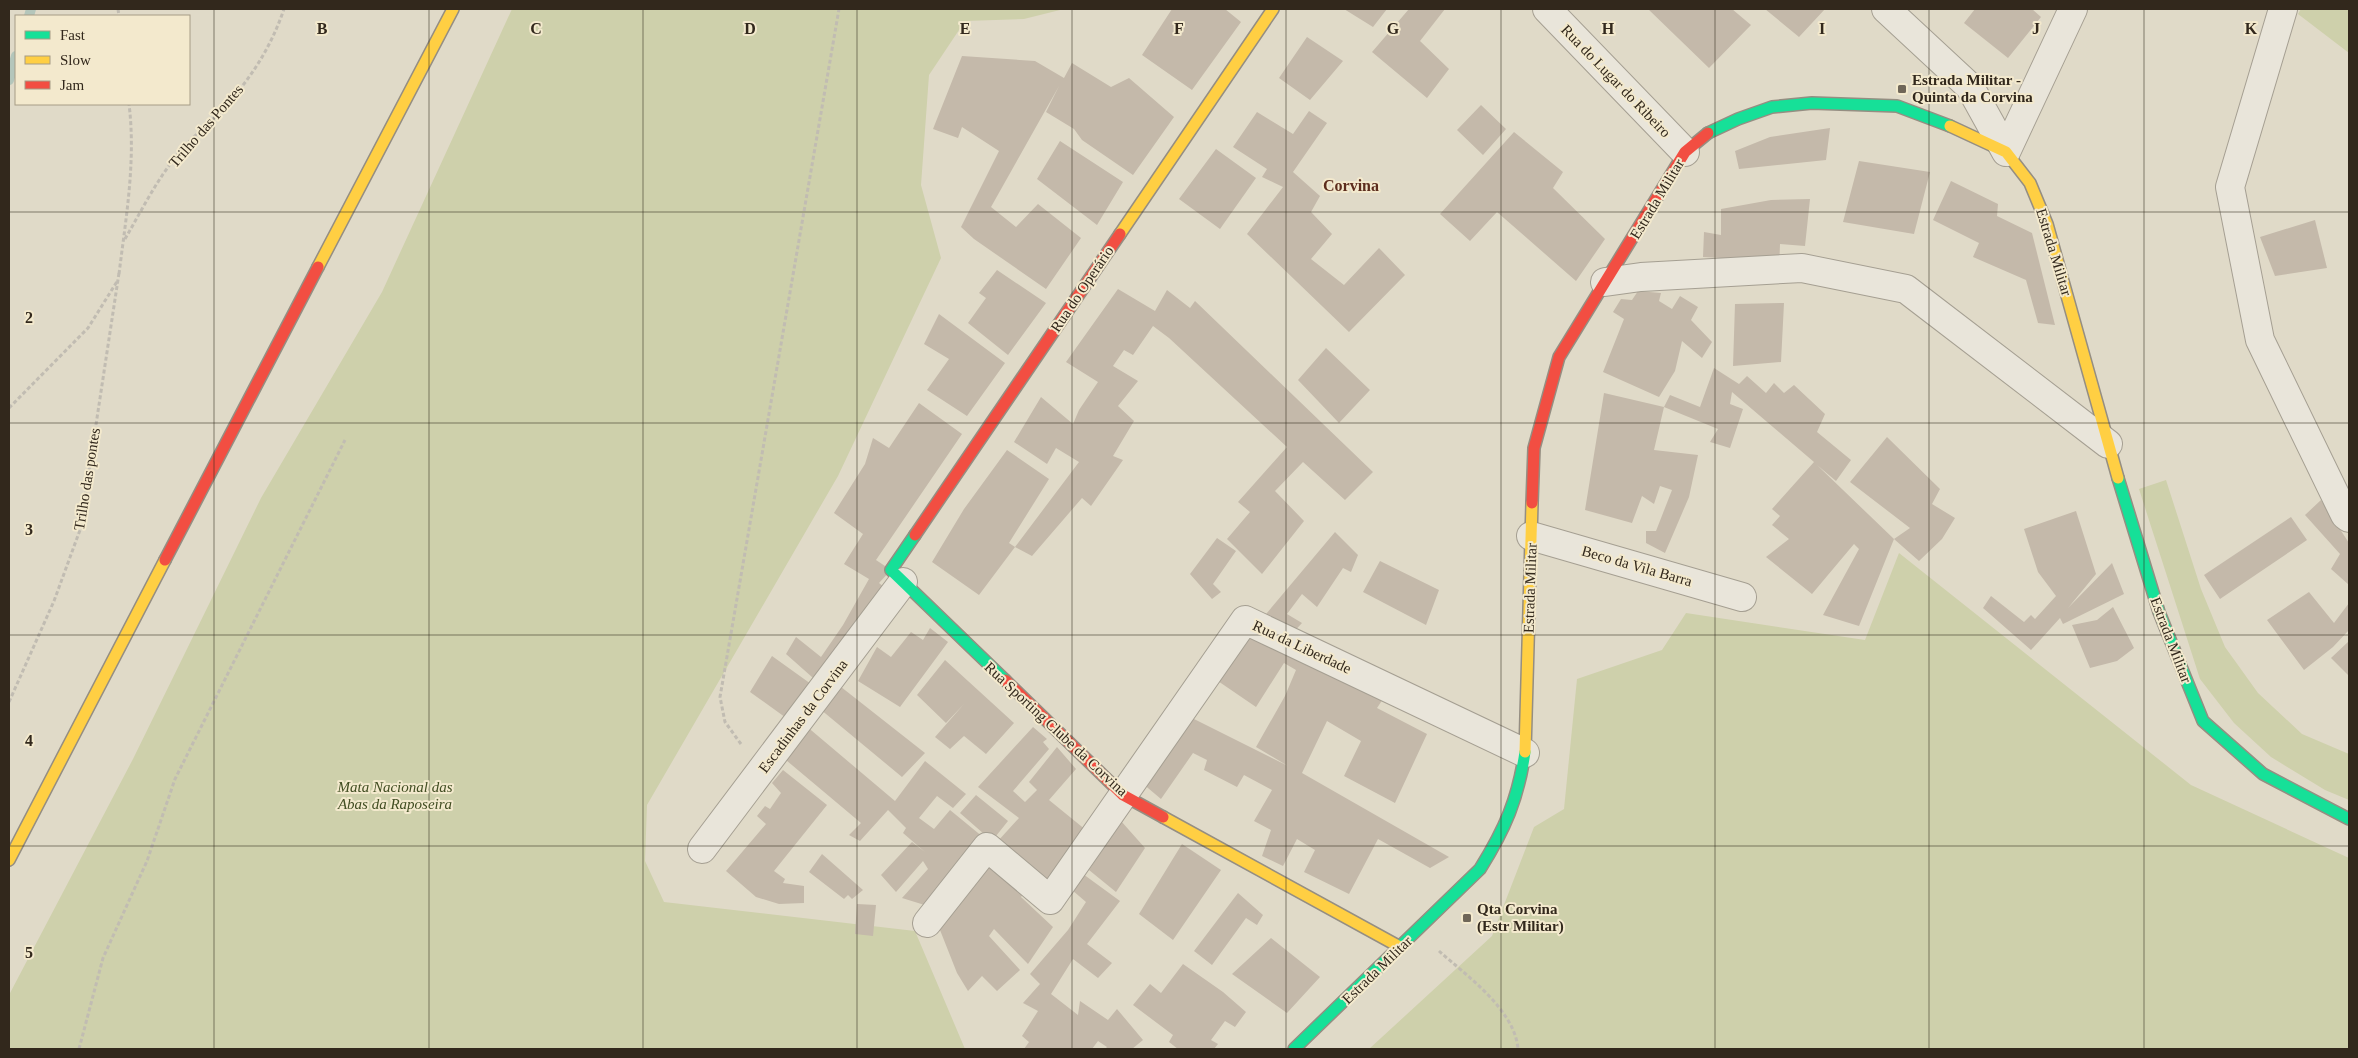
<svg xmlns="http://www.w3.org/2000/svg" width="2358" height="1058" font-family="Georgia,serif">
<style>
.green{fill:#ced0ab}
.lines{fill:none;stroke-linecap:round;stroke-linejoin:round}
.stream{stroke:#b4c6bb;stroke-width:10}
.building{fill:#c4b9aa}
.street-casing{stroke:#a59f92;stroke-width:30}
.fast-casing{stroke:#958e82;stroke-width:14}
.slow-casing{stroke:#958e82;stroke-width:14}
.jam-casing{stroke:#958e82;stroke-width:14}
.path{stroke:#c1bcb2;stroke-width:3;stroke-dasharray:4 2.5;stroke-linecap:butt}
.street{stroke:#e9e5da;stroke-width:28}
.fast{stroke:#16e098;stroke-width:11}
.slow{stroke:#ffcf43;stroke-width:11}
.jam{stroke:#f24e42;stroke-width:11}
.grid{fill:none;stroke:#32281c;stroke-width:1;stroke-opacity:0.55}
.poi-dot{fill:#6f6658;stroke:#f3e9cd;stroke-width:2}
.labels{text-anchor:middle;stroke-width:4;stroke-linejoin:round;paint-order:stroke}
.poi-label{font-size:15px;font-weight:bold;fill:#32281c;stroke:#f3e9cd;text-anchor:start}
.street-label{font-size:15px;fill:#32281c;stroke:#f3e9cd}
.park-label{font-size:15px;font-style:italic;fill:#424e23;stroke:#f3e9cd}
.neighbourhood-label{font-size:16px;font-weight:bold;fill:#5d2d1d;stroke:#f3e9cd}
.grid-label{font-size:16px;text-anchor:middle;font-weight:bold;fill:#32281c;stroke:#f3e9cd;stroke-width:4;stroke-linejoin:round;paint-order:stroke}
</style>
<rect width="100%" height="100%" fill="#e0dac8"/>
<path class="green" d="M512 9H1064L1024 19 965 21 929 75 921 185 941 258 838 476 647 805 645 861 664 902 915 931 965 1049H9V995L133 759 261 498 382 292Z
M2301 9H2349V53L2298 14Z
M2166 480 2201 589 2225 647 2258 693 2302 734 2349 754V800L2325 790 2271 757 2234 723 2200 679 2139 489Z
M1899 553 2191 785 2349 858V1049H1369L1492 936 1534 827 1564 809 1577 679 1662 650 1686 613 1865 640Z"/>
<g class="lines">
<path class="stream" d="M29 16 31 9
M9 80 16 56"/>
</g>
<path class="building" d="M1172 9H1225L1241 22 1192 90 1142 55Z
M1344 9H1387L1373 27Z
M1409 9H1445L1420 41 1449 69 1427 98 1372 52Z
M1648 9H1732L1751 25 1709 68Z
M1765 9H1825L1799 37Z
M1975 9H2032L2041 17 2008 58 1964 23Z
M1307 37 1343 61 1310 100 1279 78Z
M962 56 1035 61 1064 78 1072 63 1111 87 1129 78 1174 117 1133 175 1082 140 1074 129 1046 112 1059 86 991 207 1016 227 1038 204 1081 238 1046 289 974 239 961 227 999 151 962 127 958 138 933 129Z
M1481 105 1506 129 1483 155 1457 130Z
M1309 111 1327 123 1293 172 1320 196 1311 212 1332 234 1311 259 1344 285 1379 248 1405 275 1349 332 1247 234 1283 187 1262 177 1267 169 1233 147 1257 112 1293 134Z
M1830 128 1826 160 1739 169 1735 151 1770 137Z
M1514 132 1563 172 1553 188 1605 239 1576 281 1497 212 1470 241 1440 214Z
M1060 141 1123 182 1097 225 1037 179Z
M1216 149 1256 178 1220 229 1179 199Z
M1859 161 1930 172 1914 234 1843 222Z
M1951 181 1998 204 1997 216 2032 233 2055 325 2038 323 2026 280 1973 257 1979 243 1933 220Z
M1810 199 1805 246 1780 244 1779 270 1723 265 1721 258 1703 257 1704 232 1721 235V209L1771 200Z
M2315 220 2327 268 2275 276 2260 237Z
M997 270 1046 303 1008 355 968 323 986 298 979 293Z
M1118 289 1155 311 1167 290 1190 308 1195 301 1373 472 1345 500 1303 462 1275 491 1304 521 1262 574 1227 539 1250 512 1238 502 1287 447 1169 338 1153 326 1133 355 1124 350 1113 366 1138 381 1118 406 1134 421 1113 456 1123 460 1091 506 1082 498 1032 556 1015 547 1079 462 1056 448 1047 464 1014 442 1041 397 1073 424 1079 410 1098 382 1066 362Z
M1638 291 1661 293 1659 301 1672 309 1680 296 1698 307 1691 320 1712 342 1702 358 1682 341 1675 371 1659 397 1603 372 1624 319 1613 312 1621 299 1632 300Z
M1784 303 1781 362 1733 366 1735 304Z
M939 314 1005 363 967 416 927 390 949 359 924 344Z
M1326 348 1370 390 1339 423 1298 380Z
M1714 368 1739 384 1747 376 1766 393 1774 383 1784 393 1794 385 1825 414 1817 432 1851 460 1836 481 1817 465 1894 539 1859 626 1823 615 1859 549 1854 544 1812 594 1766 557 1789 539 1772 525 1780 516 1772 509 1814 462 1732 392 1730 404 1743 409 1730 448 1710 442 1718 429 1664 407 1670 395 1700 407Z
M1604 393 1664 407 1654 450 1698 455 1689 497 1665 553 1646 543V531H1656L1672 490 1660 486 1654 504 1642 496 1632 523 1585 510Z
M919 403 962 434 876 560 891 570 879 583 890 592 821 685 786 654 796 637 821 657 843 625 869 579 844 564 863 534 834 513 865 464 873 438 889 448Z
M1887 437 1940 489 1932 504 1955 518 1942 539 1919 561 1894 539 1910 528 1850 482Z
M1007 450 1049 479 1009 543 1015 547 979 595 932 562 964 509Z
M2321 500 2349 543V585L2331 569 2340 554 2305 515Z
M2076 511 2096 574 2068 608 2112 563 2124 594 2063 624 2060 618 2031 650 1983 608 1991 596 2024 622 2031 615 2035 619 2056 596 2038 572 2024 529Z
M2291 517 2307 540 2220 599 2204 575Z
M1335 532 1358 555 1351 572 1343 568 1317 607 1302 594 1287 614 1302 623 1290 636 1261 620Z
M1217 538 1236 551 1213 584 1221 592 1212 599 1190 574Z
M1380 561 1439 590 1426 625 1363 592Z
M2309 592 2334 623 2349 603V630L2333 647 2304 670 2267 620Z
M2113 607 2134 648 2117 661 2090 668 2072 625 2097 620Z
M930 628 948 642 900 707 858 681 877 647 891 657 911 632 923 640Z
M1253 631 1385 696 1377 708 1427 734 1395 803 1344 776 1361 741 1327 721 1302 773 1449 857 1430 868 1378 839 1349 894 1304 872 1315 850 1297 839 1283 866 1262 856 1271 830 1254 821 1272 790 1244 775 1237 787 1204 770 1207 760 1193 753 1161 799 1142 783 1190 717 1288 766 1256 747 1285 696 1296 670 1284 663 1256 707 1215 679Z
M2349 641V676L2331 658Z
M772 656 818 689 789 720 750 692Z
M945 660 1014 723 986 754 964 736 950 749 935 737 964 704 946 723 917 695Z
M836 683 925 753 902 777 820 709Z
M805 725 895 801 925 761 966 794 953 808 937 796 919 818 934 829 950 810 989 842 931 907 902 898 928 869 923 861 896 892 881 875 912 842 925 852 903 833 906 828 888 810 860 841 849 835 861 823 780 755Z
M1033 727 1047 739 1043 742 1049 749 1013 791 1025 802 1037 790 1029 782 1057 747 1076 769 1049 800 1092 835 1053 887 997 842 1019 818 978 787Z
M783 770 827 805 774 871 785 879 783 883 804 886V903L779 904 756 897 726 871 766 824 757 816 765 806 770 809 781 793 772 783Z
M976 795 1008 821 992 841 960 813Z
M1121 821 1145 848 1116 892 1089 870Z
M1182 844 1221 870 1173 940 1139 914Z
M991 853 1029 886 1021 897 1053 927 1028 964 994 929 989 936 1020 970 997 991 982 976 968 991 957 973 938 925Z
M822 854 863 890 852 899 848 895 844 899 809 872Z
M1083 874 1120 901 1087 944 1112 963 1098 978 1073 959 1051 994 1078 1015 1080 1001 1108 1020 1117 1009 1143 1040 1132 1049H1105L1107 1047 1098 1041 1092 1049H1024L1029 1042 1022 1036 1038 1011 1023 1003 1040 984 1030 974 1068 930 1086 902 1072 890Z
M1238 893 1263 915 1257 925 1246 918 1212 965 1194 951Z
M857 904 876 905 873 936 855 934Z
M1271 938 1320 977 1287 1013 1232 974Z
M1183 964 1223 992 1246 1012 1235 1027 1225 1021 1211 1040 1218 1044 1214 1049H1178L1169 1042 1173 1035 1133 1005 1150 984 1161 993Z"/>
<g class="lines">
<g class="street-casing">
<path id="street" d="M1547 9 1685 152
M1886 9 1970 87 2006 152
M2283 9 2230 187 2260 340 2345 515 2349 518
M2006 152 2073 9
M1605 282 1641 277 1802 268 1906 289 2108 444
M1531 536 1742 597
M702 849 903 582
M927 923 987 847 1050 900 1245 620 1525 753"/>
</g>
<g class="fast-casing">
<path id="fast" d="M1708 133 1738 119 1772 107 1812 103 1897 106 1950 126
M2118 478 2159 612 2203 721 2263 774 2349 819
M915 535 891 570 1005 680
M1294 1049 1480 869C1505 829 1518 799 1525 752"/>
</g>
<g class="slow-casing">
<path id="slow" d="M1950 126 2006 152 2030 183 2047 224 2118 478
M1120 234 1273 9
M318 267 453 9
M1525 752 1532 503
M1163 817 1400 947
M9 860 165 560"/>
</g>
<g class="jam-casing">
<path id="jam" d="M1532 503 1534 448 1559 357 1685 152 1708 133
M915 535 1120 234
M165 560 318 267
M1005 680 1123 795 1163 817"/>
</g>
<path class="path" d="M118 9 119 16
M125 239C143 208 160 173 185 146 195 135 207 125 218 114 248 83 270 50 284 9
M119 274C126 217 136 161 129 104
M9 408 88 328 118 280
M9 702 54 601 80 530 119 273
M741 744 725 722 720 697 839 9
M1439 951C1467 976 1515 1010 1518 1049
M79 1049 103 958 147 861 175 779 345 440"/>
<use href="#street" class="street"/>
<use href="#fast" class="fast"/>
<use href="#slow" class="slow"/>
<use href="#jam" class="jam"/>
</g>
<path class="grid" d="M214 9V1049M429 9V1049M643 9V1049M857 9V1049M1072 9V1049M1286 9V1049M1501 9V1049M1715 9V1049M1929 9V1049M2144 9V1049M9 212H2349M9 423H2349M9 635H2349M9 846H2349"/>
<g class="poi-dot">
<rect x="1897" y="84" width="10" height="10" rx="2.5"/>
<rect x="1462" y="913" width="10" height="10" rx="2.5"/>
</g>
<g class="labels">
<g class="poi-label">
<text x="1912" y="85">Estrada Militar -<tspan x="1912" dy="17">Quinta da Corvina</tspan></text>
<text x="1477" y="914">Qta Corvina<tspan x="1477" dy="17">(Estr Militar)</tspan></text>
</g>
<g class="street-label">
<text transform="translate(1616 81) rotate(46)" y="5">Rua do Lugar do Ribeiro</text>
<text transform="translate(206 126) rotate(-49)" y="5">Trilho das Pontes</text>
<text transform="translate(1657 199) rotate(-59)" y="5">Estrada Militar</text>
<text transform="translate(2054 252) rotate(73)" y="5">Estrada Militar</text>
<text transform="translate(1082 289) rotate(-56)" y="5">Rua do Operário</text>
<text transform="translate(87 479) rotate(-81)" y="5">Trilho das pontes</text>
<text transform="translate(1637 566) rotate(16)" y="5">Beco da Vila Barra</text>
<text transform="translate(1530 588) rotate(-88)" y="5">Estrada Militar</text>
<text transform="translate(2171 640) rotate(69)" y="5">Estrada Militar</text>
<text transform="translate(1302 647) rotate(25)" y="5">Rua da Liberdade</text>
<text transform="translate(803 716) rotate(-53)" y="5">Escadinhas da Corvina</text>
<text transform="translate(1056 729) rotate(43)" y="5">Rua Sporting Clube da Corvina</text>
<text transform="translate(1377 970) rotate(-44)" y="5">Estrada Militar</text>
</g>
<g class="park-label">
<text x="395" y="792">Mata Nacional das<tspan x="395" dy="17">Abas da Raposeira</tspan></text>
</g>
<g class="neighbourhood-label">
<text x="1351" y="191">Corvina</text>
</g>
</g>
<g class="grid-label">
<text x="322" y="34">B</text>
<text x="536" y="34">C</text>
<text x="750" y="34">D</text>
<text x="965" y="34">E</text>
<text x="1179" y="34">F</text>
<text x="1393" y="34">G</text>
<text x="1608" y="34">H</text>
<text x="1822" y="34">I</text>
<text x="2036" y="34">J</text>
<text x="2251" y="34">K</text>
<text x="29" y="323">2</text>
<text x="29" y="535">3</text>
<text x="29" y="746">4</text>
<text x="29" y="958">5</text>
</g>
<rect width="2358" height="1058" fill="none" stroke="#32281c" stroke-width="20"/>
<rect x="15" y="15" width="175" height="90" fill="#f3e9cd" stroke="#a69c86"/>
<rect x="25" y="31" width="25" height="8" fill="#16e098" stroke="#a69c86"/>
<text x="60" y="40" font-size="15" fill="#32281c">Fast</text>
<rect x="25" y="56" width="25" height="8" fill="#ffcf43" stroke="#a69c86"/>
<text x="60" y="65" font-size="15" fill="#32281c">Slow</text>
<rect x="25" y="81" width="25" height="8" fill="#f24e42" stroke="#a69c86"/>
<text x="60" y="90" font-size="15" fill="#32281c">Jam</text>
</svg>
